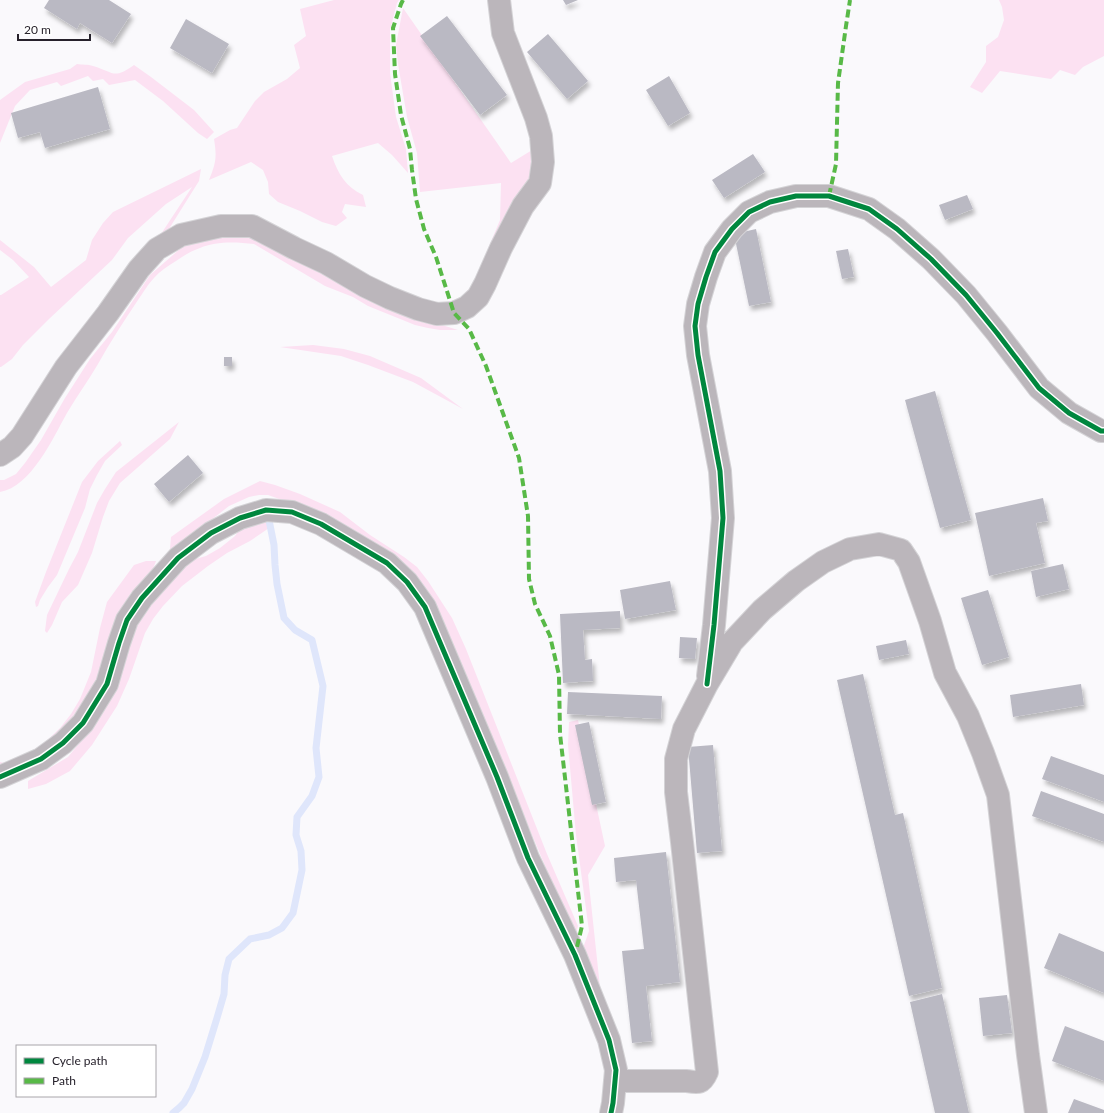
<svg xmlns="http://www.w3.org/2000/svg" width="1104" height="1113" font-family="Lato,sans-serif">
<style>
.green{fill:#fce1f2}
.lines{fill:none;stroke-linecap:round;stroke-linejoin:round}
.stream{stroke:#dfe6fb;stroke-width:7}
.building{fill:#bab9c3;filter:url(#shadow)}
.minor-casing{stroke:#d4d3d6;stroke-width:24}
.minor{stroke:#bbb6bb;stroke-width:22}
.quiet{stroke:#58b947;stroke-width:4;stroke-dasharray:8 4;stroke-linecap:butt}
.cycleway-casing{stroke:#fff;stroke-width:8}
.cycleway{stroke:#00873e;stroke-width:5}
</style>
<defs>
<filter id="shadow"><feDropShadow dx="2.5" dy="4.5" stdDeviation="2" flood-color="#0004"/></filter>
</defs>
<rect width="100%" height="100%" fill="#faf9fc"/>
<path class="green" d="M334 0H399L397 3 390 30V73L396 117 406 149 408 173 392 155 378 143 332 156C338 174 346 187 363 195L366 207 345 204 342 212 347 218 336 226 322 222 300 211 278 202 269 194 268 182 263 170 251 162 209 180C216 163 217 157 214 139L230 130 237 128 255 101 264 92 287 79 300 68 294 45 306 36 300 9Z
M999 0H1104V56L1083 67 1075 75 1060 70 1051 79 1000 71 982 93 970 87 986 62V46L998 37 1004 20 1002 7Z
M403 8 511 163 537 147V169L474 293 457 301 470 288 476 277 500 220 501 183 420 192 417 153 407 117 398 64 396 45Z
M77 64C82 65 88 64 93 66 114 72 113 80 134 65L151 77 194 110 214 132 207 139 198 133 163 101 135 80 109 85 103 79 93 81 88 76 61 86 57 82 30 90 15 106 0 143V100L25 82 70 69Z
M201 169 199 181 162 240H157L192 187 166 204 128 238 112 260 49 319 23 345 12 359 1 367H0V295H1L29 277 13 260 0 250V240L34 267 51 287 86 260 92 240 103 223 113 212Z
M234 234 260 238 329 278 381 306 458 330H440L428 328 415 325 368 306 353 297 325 286 254 244C236 242 216 241 200 248 191 251 183 256 176 261 168 266 160 271 154 278 148 284 143 293 138 300 124 321 110 342 98 364 88 381 77 396 67 413 53 438 31 487 0 492V480H4L16 474 25 463 41 440 65 398 90 359 112 332 150 275 181 248 194 240Z
M313 345 344 349 370 356 421 378 463 409 413 382 368 365 341 356 280 347Z
M179 422 170 439 120 483 109 501 103 517 92 553 78 585 62 602 52 625 47 633 45 631 47 615 69 569 78 552 97 503 105 489 116 472Z
M120 441 122 445 105 461 97 475 90 489 85 508 57 575 48 587 40 600 38 606 36 607 35 602 46 572 82 482 98 461Z
M260 481 275 485 300 494 340 512 370 535 404 557 417 567 428 581 452 618 466 649 547 854 578 926 575 937 501 761 422 591 305 508 268 495H259L249 497 229 506 192 535 164 562 170 549 171 537 224 499Z
M267 519 269 528 250 541 227 553 208 566 182 586 163 606 153 619 145 633 129 679 117 706 92 745 70 771 46 784 28 789V781L68 757 86 735 136 625 164 583 192 560 206 556 220 548 235 536 242 526Z
M146 561H156L153 569 130 594 112 636 98 691 73 726 60 741 47 752 29 763 9 772H0V762L10 764 21 759 42 745 60 728 71 714 80 699 91 672 100 628 107 602 134 565Z
M578 720 605 846 588 875 600 987 582 951 589 931 576 835 568 745 569 722Z"/>
<g class="lines">
<path class="stream" d="M173 1113 179 1108 184 1103 192 1089 205 1057 217 1018 224 994 225 975 229 959 250 939 269 935 282 928 293 913 302 870 301 851 296 835 297 817 312 796 319 777 316 748 323 686 312 640 295 630 284 618 277 584 275 565 274 545 269 520"/>
</g>
<path class="building" d="M49 0H109L131 14 112 43 80 23 77 29 44 8Z
M563 0H578L566 5Z
M447 16 507 95 480 115 420 36Z
M186 19 229 44 212 73 170 48Z
M548 34 588 81 567 99 527 52Z
M669 76 690 113 668 126 646 90Z
M98 87 110 129 45 148 40 132 18 138 11 113Z
M753 154 765 172 724 198 712 180Z
M967 195 973 209 945 220 939 205Z
M756 229 771 302 749 306 734 234Z
M848 249 854 277 842 279 836 251Z
M224 357H232V366H224Z
M935 391 971 520 940 528 905 400Z
M188 455 203 473 169 502 154 484Z
M1043 498 1048 521 1036 523 1045 563 989 576 975 513Z
M1063 564 1069 589 1036 597 1031 571Z
M670 581 676 610 625 619 620 590Z
M988 590 1009 657 982 665 961 598Z
M620 611V628L583 630 585 660 592 659 593 681 563 683 560 614Z
M680 637 697 638 695 659 679 658Z
M906 640 909 654 879 660 876 646Z
M863 674 895 815 903 813 942 988 909 996 837 680Z
M1081 684 1084 705 1013 717 1010 695Z
M568 692 662 696 661 719 567 714Z
M589 722 606 802 592 805 575 725Z
M713 745 722 851 697 853 688 747Z
M1051 756 1104 775V802L1042 779Z
M1041 791 1104 814V842L1032 816Z
M666 852 680 982 646 986 652 1041 632 1043 622 951 644 949 636 880 616 882 614 858Z
M1059 933 1104 952V993L1044 968Z
M942 994 969 1113H935L910 1002Z
M1007 995 1012 1033 983 1036 979 998Z
M1065 1026 1104 1041V1081L1052 1061Z
M1074 1099 1104 1110V1113H1068Z"/>
<g class="lines">
<g class="minor-casing">
<path id="minor" d="M0 455 12 447 22 436 66 367 108 313 139 269 157 249 181 235 221 226H252L294 248 326 263 365 286 390 298 418 309 437 314 454 313 467 307 478 297 485 284 501 248 523 206 540 183 543 162 541 136 536 118 503 33 499 0
M708 676 714 625 723 518 720 471 698 355 695 326 698 304 706 277 715 252 732 229 749 212 770 202 796 196H829L869 209 897 229 931 259 966 295 997 333 1039 388 1069 413 1101 431H1104
M0 777 41 759 63 743 83 723 107 684 119 643 127 620 142 598 178 558 211 533 240 518 266 510 292 512 321 524 387 563 407 582 425 607 497 777 528 858 575 955 609 1040 616 1070 613 1103 611 1113
M615 1081H687C698 1083 702 1084 707 1072L682 842 676 792V759L684 729 707 684 732 642 762 610 796 581 823 562 850 549 879 544 901 550 909 562 930 621 945 673 968 716 983 753 998 795 1028 1055 1036 1113"/>
</g>
<use href="#minor" class="minor"/>
<path class="quiet" d="M403 0 401 4 393 28 395 74 401 115 410 149 412 170 416 199 424 229 436 257 454 313 469 329 486 366 519 458 528 516 529 579 535 604 550 636 559 675 560 734 582 926 575 955
M829 196 836 164 837 123 838 83 846 26 850 0"/>
<g class="cycleway-casing">
<path id="cycleway" d="M707 684 714 625 723 518 720 471 698 355 695 326 698 304 706 277 715 252 732 229 749 212 770 202 796 196H829L869 209 897 229 931 259 966 295 997 333 1039 388 1069 413 1101 431H1104
M0 777 41 759 63 743 83 723 107 684 119 643 127 620 142 598 178 558 211 533 240 518 266 510 292 512 321 524 387 563 407 582 425 607 497 777 528 858 575 955 609 1040 616 1070 613 1103 611 1113"/>
</g>
<use href="#cycleway" class="cycleway"/>
</g>
<rect x="16" y="1045" width="140" height="52" fill="#ffffff" stroke="#a8a6aa"/>
<rect x="24" y="1058" width="20" height="6" fill="#00873e" stroke="#a8a6aa"/>
<text x="52" y="1065" font-size="12" fill="#26212b">Cycle path</text>
<rect x="24" y="1078" width="20" height="6" fill="#58b947" stroke="#a8a6aa"/>
<text x="52" y="1085" font-size="12" fill="#26212b">Path</text>
<path d="M18 34v6h72v-6" fill="none" stroke="#26212b" stroke-width="2"/>
<text x="24" y="34" font-size="12" fill="#26212b" stroke="#ffffff" stroke-width="3" paint-order="stroke">20 m</text>
</svg>
